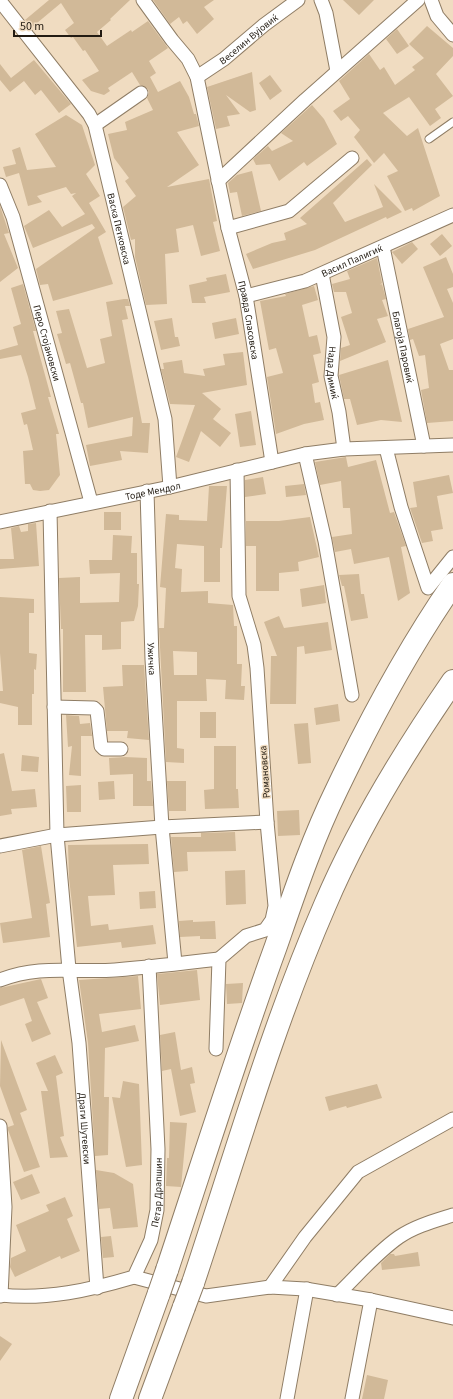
<svg xmlns="http://www.w3.org/2000/svg" width="453" height="1399" font-family="'Source Sans 3',sans-serif">
<style>
.building{fill:#d1b998;fill-rule:evenodd}
.lines{fill:none;stroke-linecap:round;stroke-linejoin:round}
.lane-casing{stroke:#8f7d65;stroke-width:9}
.street-casing{stroke:#8f7d65;stroke-width:15}
.highway-casing{stroke:#8f7d65;stroke-width:24}
.lane{stroke:#fff;stroke-width:7}
.street{stroke:#fff;stroke-width:13}
.highway{stroke:#fff;stroke-width:22}
.highway-bridge-casing{stroke:#8f7d65;stroke-width:24;stroke-linecap:butt}
.highway-bridge{stroke:#fff;stroke-width:22}
.labels{text-anchor:middle;stroke-width:3;stroke-linejoin:round;paint-order:stroke}
.street-label{font-size:10px;fill:#221b12;stroke:#f0dcc1}
</style>
<rect width="100%" height="100%" fill="#f0dcc1"/>
<path class="building" d="M49 0H130L110 19 111 20 97 32 107 46 131 30 132 32 148 21 168 48 149 61 156 73 150 77 158 92 180 81 189 97 194 114H196L199 126 177 132 199 165 167 187 209 179 217 221 213 222 220 251 201 256 193 225 176 229 179 252 165 254 167 304 146 305 135 257V239L131 240 123 207 136 196 125 181 129 178 114 158 108 134 127 130 125 122 153 110 147 98 149 93 148 89 140 85 132 72 108 88 110 91 104 95 91 91 82 80 99 71 85 50 83 51 73 37 71 38 65 30 74 23 61 3 31 28 25 20Z
M153 0H214L204 7 214 19 197 34 187 21 183 24 179 17 170 24Z
M343 0H374L359 15Z
M427 26 453 48V56L436 74 453 96 435 109 441 118 430 126 409 97 383 113 407 136 418 128 440 196 413 211 412 208 405 211 387 176 398 171 384 153 374 163 354 137 360 130 348 116 341 121 333 111 350 99 339 81 369 54 380 70 384 67 395 85 415 70 412 67 424 58 409 44Z
M397 29 409 46 397 54 386 39Z
M34 60 71 104 59 113 41 90 35 95 24 81 10 92 0 80V64L11 78Z
M252 72 256 110 250 112 226 95 240 114 227 116 230 126 216 129 207 87Z
M270 75 282 91 270 100 259 83Z
M312 105 324 119 337 144 307 166 304 162 279 181 270 164 256 165 253 159 268 146 272 151 293 141 281 133Z
M66 115 82 125 95 165 86 174 100 196 89 203 106 232 98 237 113 284 53 301 48 284 40 285 36 269 95 228 92 224 33 248 24 226 49 210 62 227 85 214 72 196 76 193 71 194 66 187 37 196 42 202 28 206 19 173 6 177 3 167 16 164 12 150 20 147 27 170 56 167 35 134Z
M367 159 372 165 333 203 345 222 383 207 374 184 402 212 387 219 386 217 315 250 253 269 246 254 272 243 286 240 284 233 307 224 300 218Z
M252 171 261 211 242 216 237 192 230 193 228 183 237 175Z
M0 206 9 233 4 234 18 268 0 282Z
M442 234 452 246 440 256 430 244Z
M412 242 418 249 402 264 392 252Z
M446 257 453 274V287L447 289 453 303V339L440 344 449 370H453V421L427 423 421 390 429 388 425 355 419 356 413 339 410 340 408 329 444 317 423 267Z
M377 258 382 283 380 285 382 284 386 299 382 300 388 316 377 319 386 342 340 361 341 348 350 345 341 317 352 313 346 292H334L332 284 350 279 347 271Z
M226 274 230 292 204 297 206 303H192L189 285 207 281 206 278Z
M23 284 36 331H33L51 397H48L59 434H56L60 475 49 490 40 491 33 490 30 484H25L23 451 33 450 27 424 24 425 21 413 36 409 28 377 21 355 0 359V350L18 345 13 327 21 324 11 288Z
M314 286 318 300 302 305 309 337 317 335 321 353 313 355 319 382 312 384 315 403 320 402 324 420 304 424 276 434 267 377 283 373 276 348 269 350 260 301 286 296 285 294Z
M124 299H128L130 306H125L128 319 122 320 142 423H150L148 453 120 451 122 460 90 466 86 445 132 436 133 417 88 428 83 403H81L70 363 66 364 57 334 62 333 56 311 69 309 87 368 105 363 100 339 112 336 106 302Z
M172 318 175 337H178L180 346 161 350 154 321Z
M236 318 239 334 215 339 212 323Z
M243 352 247 385 202 393 221 409 213 419 231 433 220 447 201 431 189 462 176 457 195 405 170 404 161 369H164L163 363 182 360 184 373 205 376 203 369 225 365 223 354Z
M388 360 402 422 381 420 357 425 350 399H344L339 375Z
M251 411 256 445 240 447 235 414Z
M346 457 348 467 376 460 390 513 394 512 406 546 401 547 410 593 398 601 389 557 354 564 351 549 335 552 332 537 352 534 350 508H343L341 481 320 485 315 462Z
M449 475 453 493 437 496 443 529 431 531 433 541 422 543 410 508 417 507 413 482Z
M263 477 266 494 245 497V480Z
M304 484 306 495 286 497 285 486Z
M209 486H227L222 548H220V582H204V546L177 544 175 568 182 569 181 592 208 591V603L233 605 234 626H237V664H242L241 686H245L244 700 225 699 226 680 206 679 207 701H177V748L184 749V763L166 762 159 628H164L166 588 160 587 166 514 179 515V520L207 521ZM173 651 197 652V675H174Z
M104 512H121V530H104Z
M310 517 319 557 298 562 299 571 279 573V591H256V546H246V521H279Z
M36 523 39 566 0 569V559H14L11 528 19 526 21 532 28 531V524Z
M113 535 132 536 131 553H137V584H139L138 606 134 621 121 622V649L102 650V635H85L86 692H63V629H61L59 578 80 577V603L119 602 120 573 90 574 89 560H112Z
M359 574 361 594H364L368 618 351 621 344 586H342L339 575Z
M324 585 326 603 302 607 300 589Z
M0 597 34 599V613H29V653L37 654 36 670 34 669V694H32V725H18V707L0 703V691H3L0 653Z
M279 616 284 628 328 622 332 650 305 654 304 646 297 647 296 704H270L271 656H277L264 622Z
M122 665H144L149 740 127 738 128 731H107L103 687 123 686Z
M338 704 340 721 316 725 314 708Z
M200 712H216V738H200Z
M66 715 79 716 80 724 90 723 92 736H81V776L69 775 72 746 68 747Z
M308 723 311 763 298 764 294 724Z
M214 746H236V789H238L239 808 205 809 204 790 214 789Z
M4 753 12 791 35 789 37 807 11 809 12 814 0 816V754Z
M22 755 39 757 38 772 21 771Z
M125 757 147 758V781H151L153 806H133V774L110 775 109 758Z
M114 781 115 799 99 800 98 782Z
M167 781H186V811H169Z
M81 785V812H67L66 786Z
M299 810 300 835 278 836 277 811Z
M235 832 236 851 187 852 188 871 174 872 171 837H201V833Z
M148 844 149 864 113 865 115 895 88 896 91 926 108 924 109 930 153 925 156 944 122 948 121 942 77 947 69 878 68 845Z
M41 846 50 903 46 904 50 937 3 943 0 923 32 918 22 850Z
M245 870 246 904 226 905 225 871Z
M155 891 156 908 140 909 139 892Z
M193 920V922L215 921 216 939H200V936L180 937 179 921Z
M197 970 200 1000 160 1005 157 974Z
M138 976 141 1009 99 1014 102 1032 135 1025 139 1041 105 1048 104 1097H109L108 1155 95 1156 88 1043 79 980Z
M41 979 48 998 37 1002 51 1034 32 1042 25 1024 32 1021 24 998 0 1006V988Z
M243 983 242 1003 227 1004 226 984Z
M175 1032 181 1070 192 1067 195 1083 190 1084 196 1112 180 1116 171 1069 162 1071 160 1035Z
M1 1040 27 1110 20 1113 40 1167 24 1172 8 1130V1127L14 1125 0 1086Z
M55 1055 63 1073 56 1076 64 1136 60 1137 68 1157 50 1158 41 1091H48L36 1063Z
M123 1081 139 1084 142 1165 126 1167 112 1097 120 1098Z
M377 1084 382 1098 347 1108 346 1106 329 1111 325 1097Z
M170 1122 187 1123 181 1187 166 1186 167 1158H169Z
M96 1170 114 1173 133 1184 138 1227 113 1229 110 1208 99 1209Z
M32 1174 40 1193 21 1200 13 1182Z
M65 1197 73 1216 67 1219 80 1251 61 1259 60 1256 15 1277 10 1267 11 1258 26 1251 16 1225 49 1211 46 1205Z
M111 1236 114 1257 103 1258 101 1237Z
M418 1252 420 1266 382 1270 381 1263 390 1254H394L395 1256Z
M0 1336 12 1344 0 1361Z
M367 1375 388 1380 384 1399H362Z"/>
<g class="lines">
<g class="lane-casing">
<path id="lane" d="M429 139 453 122"/>
</g>
<g class="street-casing">
<g id="street">
<path id="s1" d="M143 0 172 40 188 59 197 77 228 228 246 296 272 462"/>
<path d="M321 0 326 13 337 71"/>
<path d="M431 0 437 16 453 35"/>
<path id="s2" d="M0 1 89 114 95 125 165 419 170 487"/>
<path id="s3" d="M197 77 224 59 264 25 298 0"/>
<path d="M95 125 141 93"/>
<path d="M218 181 305 100 418 0"/>
<path id="s4" d="M0 185 13 217 91 502"/>
<path d="M228 228 289 211 352 158"/>
<path id="s5" d="M383 247 424 446"/>
<path id="s6" d="M322 274 334 337 331 376 339 412 344 449"/>
<path id="s7" d="M246 296 305 281 453 215"/>
<path d="M386 448 401 507 428 588 453 557"/>
<path d="M305 454 325 541 352 695"/>
<path id="s8" d="M147 491 152 659 162 827 175 963"/>
<path id="s9" d="M50 511 57 835 69 969 79 1043 97 1288"/>
<path id="s10" d="M0 522 170 487 305 454 344 449 453 445"/>
<path d="M54 707 94 708 97 711 101 746 104 749H121"/>
<path d="M0 846 57 835 162 827 267 822"/>
<path d="M0 980C40 964 75 973 115 970 150 967 185 963 219 959"/>
<path d="M216 1049 219 959 246 936 265 930 272 920 275 906 267 822 257 668 254 645 239 596 237 470"/>
<path d="M0 1126 5 1207 1 1296"/>
<path d="M134 1277 206 1296 270 1287 305 1289 371 1300 453 1318"/>
<path d="M270 1287 305 1237 358 1172 453 1119"/>
<path id="s11" d="M0 1295C47 1300 90 1290 134 1277L151 1240 157 1210 158 1149 149 966"/>
<path d="M337 1295C357 1276 376 1253 399 1237 415 1226 434 1221 453 1215"/>
<path d="M287 1399 307 1289"/>
<path d="M352 1399 371 1300"/>
</g>
</g>
<g class="highway-casing">
<path id="highway" d="M167 1270C203 1162 237 1053 276 946 294 894 312 840 337 789 371 718 408 649 453 584
M193 1283C235 1157 272 1027 325 905 359 825 404 752 453 681
M121 1399 159 1293
M150 1399 184 1307"/>
</g>
<use href="#lane" class="lane"/>
<use href="#street" class="street"/>
<use href="#highway" class="highway"/>
<g class="highway-bridge-casing">
<path id="highway-bridge" d="M159 1293 167 1270
M184 1307 193 1283"/>
</g>
<use href="#highway-bridge" class="highway-bridge"/>
</g>
<g class="labels">
<g class="street-label">
<text dy="4" stroke="none"><textPath href="#s3" startOffset="64">Веселин Вујовиќ</textPath></text>
<text dy="4" stroke="none"><textPath href="#s2" startOffset="263">Васка Петковска</textPath></text>
<text dy="4" stroke="none"><textPath href="#s7" startOffset="112">Васил Палигиќ</textPath></text>
<text dy="4" stroke="none"><textPath href="#s1" startOffset="343">Правда Спасовска</textPath></text>
<text dy="4" stroke="none"><textPath href="#s4" startOffset="165">Перо Стојановски</textPath></text>
<text dy="4" stroke="none"><textPath href="#s5" startOffset="102">Благоја Паровиќ</textPath></text>
<text dy="4" stroke="none"><textPath href="#s6" startOffset="100">Нада Димиќ</textPath></text>
<text dy="4" stroke="none"><textPath href="#s10" startOffset="156">Тоде Мендол</textPath></text>
<text dy="4" stroke="none"><textPath href="#s8" startOffset="168">Ужичка</textPath></text>
<text transform="translate(264 772) rotate(-94)" y="4">Романовска</text>
<text dy="4" stroke="none"><textPath href="#s9" startOffset="619">Драги Шутевски</textPath></text>
<text dy="4" stroke="none"><textPath href="#s11" startOffset="225">Петар Драпшин</textPath></text>
</g>
</g>
<path d="M14 30v6h87v-6" fill="none" stroke="#221b12" stroke-width="2"/>
<text x="20" y="30" font-size="12" fill="#221b12" stroke="#f0dcc1" stroke-width="3" paint-order="stroke">50 m</text>
</svg>
